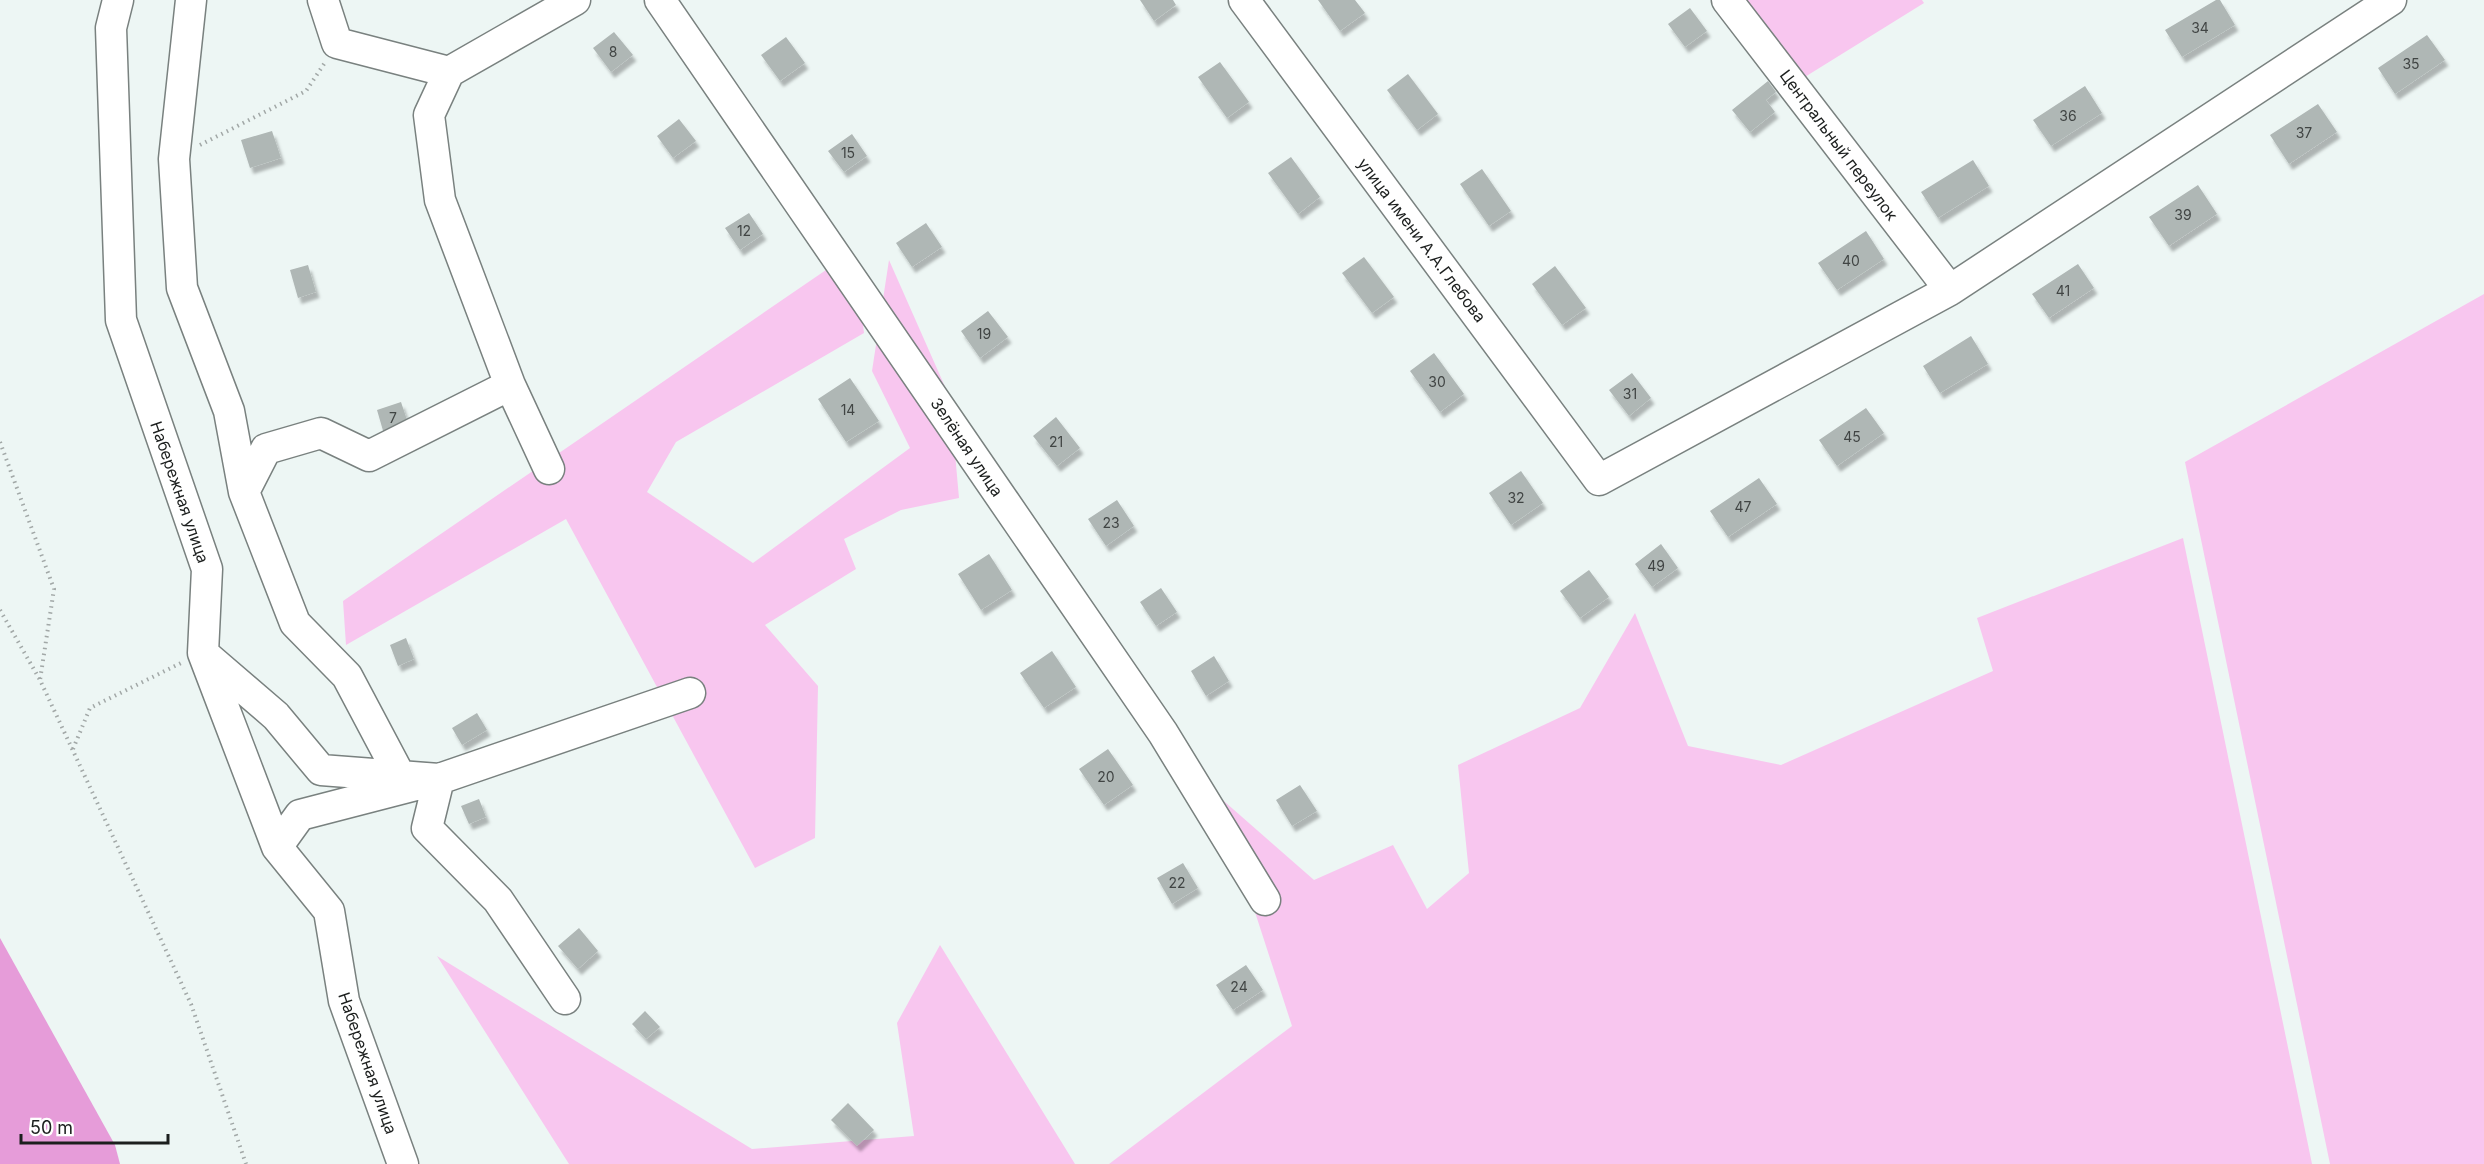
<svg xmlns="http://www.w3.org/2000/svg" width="2484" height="1164" font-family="Inter,sans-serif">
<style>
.green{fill:#f8c6ef}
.water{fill:#e69cd9}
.building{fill:#afb7b5;filter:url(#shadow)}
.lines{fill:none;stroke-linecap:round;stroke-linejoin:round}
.minor-casing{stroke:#79817f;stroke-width:33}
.path{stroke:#a2a8a7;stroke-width:4;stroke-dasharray:1.5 4.5;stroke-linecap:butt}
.minor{stroke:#fff;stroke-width:30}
.labels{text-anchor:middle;stroke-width:4.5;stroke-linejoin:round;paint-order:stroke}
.number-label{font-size:14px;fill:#414544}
.street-label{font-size:16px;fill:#1c1f1e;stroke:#fff}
</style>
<defs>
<filter id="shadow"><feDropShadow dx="3.5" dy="6" stdDeviation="1.5" flood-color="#0004"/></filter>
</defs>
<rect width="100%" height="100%" fill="#edf6f4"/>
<path class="green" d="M1739 0H1922L1924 3 1800 80Z
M889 260 950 398 959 498 901 510 844 539 856 569 765 625 818 686 815 838 755 868 566 519 346 645 343 601 826 270 856 266 864 333 676 442 647 492 753 563 910 448 872 371Z
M2484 294V1164H2330L2185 462Z
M2183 538 2312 1164H1109L1292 1026 1217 795 1314 880 1393 845 1427 909 1469 873 1458 765 1580 708 1635 613 1688 746 1781 765 1993 671 1977 618Z
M940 945 1075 1164H569L437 956 752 1149 914 1136 897 1023Z"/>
<path class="water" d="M0 938 115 1145 120 1164H0Z"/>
<path class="building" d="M1140 0H1173L1176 5 1154 21Z
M1318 0H1355L1365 13 1340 31Z
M2216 0H2220L2235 25 2182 57 2165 30Z
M1690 8 1707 31 1685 47 1668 24Z
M614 32 633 55 611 72 593 48Z
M2427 35 2445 60 2395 94 2378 68Z
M786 37 805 63 780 81 761 55Z
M1220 62 1249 102 1227 118 1198 77Z
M1408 74 1438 114 1417 130 1387 90Z
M1768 81 1776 92 1766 100 1775 112 1750 132 1732 110Z
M2085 86 2102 113 2051 146 2033 120Z
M2318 104 2337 132 2289 164 2270 135Z
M679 119 696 141 673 158 657 136Z
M272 131 281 158 250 168 241 140Z
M852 134 867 156 844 172 828 151Z
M1291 157 1320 197 1298 214 1268 173Z
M1973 160 1989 186 1938 218 1921 192Z
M1482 169 1511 211 1489 226 1460 184Z
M2198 185 2217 214 2169 246 2149 217Z
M749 213 763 234 740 250 725 228Z
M926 223 942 247 912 267 896 243Z
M1866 231 1884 259 1837 290 1818 263Z
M1364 257 1394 297 1372 313 1342 273Z
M2078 264 2094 288 2049 318 2032 294Z
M308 265 316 292 298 298 290 270Z
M1555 266 1586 308 1562 325 1532 284Z
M988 311 1008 337 980 358 961 331Z
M1971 336 1988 364 1940 393 1923 366Z
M1434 353 1464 394 1440 412 1410 371Z
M1632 373 1651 398 1629 416 1609 390Z
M850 378 879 421 846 442 818 399Z
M401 402 409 426 384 434 377 410Z
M1866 408 1884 433 1837 466 1819 440Z
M1056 417 1080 448 1057 466 1033 436Z
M1521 471 1543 503 1511 525 1489 493Z
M1759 478 1777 504 1728 537 1710 511Z
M1117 500 1134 526 1106 546 1088 519Z
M1661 544 1678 568 1652 587 1635 564Z
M989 554 1012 590 981 610 958 574Z
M1589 570 1609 597 1580 618 1560 591Z
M1161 588 1177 612 1156 626 1140 602Z
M406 638 414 659 398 666 390 645Z
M1052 651 1076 687 1044 708 1020 673Z
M1214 656 1229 681 1206 696 1191 671Z
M477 713 487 730 462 745 452 728Z
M1108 749 1133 785 1104 805 1079 769Z
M1300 785 1317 811 1292 826 1276 800Z
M479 799 486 817 469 824 461 806Z
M1183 863 1198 888 1172 904 1157 878Z
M579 928 598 951 578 969 558 946Z
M1246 965 1263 990 1233 1010 1216 985Z
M645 1011 660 1027 646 1039 632 1024Z
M848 1103 874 1130 857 1146 831 1120Z"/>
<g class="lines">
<g class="minor-casing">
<path id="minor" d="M118 0 111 28 121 320 207 569 203 653 277 847 329 911 344 1001 403 1164
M191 0 174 159 182 288 229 411 244 492 295 623 347 676 400 776
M323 0 337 43 449 72 575 0
M660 0 1163 733 1265 900
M1244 0 1599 480 1950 290 2391 0
M1727 0 1950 290
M510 385 549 469
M244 492 266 449 321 433 369 456 510 385 440 200 429 115 449 72
M205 655 276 716 321 770 439 779 427 828 498 900 565 999
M277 847 300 815 439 779 690 693"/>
</g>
<path class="path" d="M200 145 306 91 326 61
M0 442 54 589 40 680 191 1004 246 1164
M0 610 40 680
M73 749 90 708 183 662"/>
<use href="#minor" class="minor"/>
</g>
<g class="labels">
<g class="number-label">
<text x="2200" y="33">34</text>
<text x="613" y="57">8</text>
<text x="2411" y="69">35</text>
<text x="2068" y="121">36</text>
<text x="2304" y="138">37</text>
<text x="848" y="158">15</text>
<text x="2183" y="220">39</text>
<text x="744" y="236">12</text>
<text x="1851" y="266">40</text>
<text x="2063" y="296">41</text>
<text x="984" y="339">19</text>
<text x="1437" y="387">30</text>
<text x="1630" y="399">31</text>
<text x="848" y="415">14</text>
<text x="393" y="423">7</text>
<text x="1852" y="442">45</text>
<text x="1056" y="447">21</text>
<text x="1516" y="503">32</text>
<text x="1743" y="512">47</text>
<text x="1111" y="528">23</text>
<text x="1656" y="571">49</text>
<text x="1106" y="782">20</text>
<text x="1177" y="888">22</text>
<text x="1239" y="992">24</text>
</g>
<g class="street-label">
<text transform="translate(1839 145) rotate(53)" y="6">Центральный переулок</text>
<text transform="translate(1422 240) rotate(53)" y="6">улица имени А.А.Глебова</text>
<text transform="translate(967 447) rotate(56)" y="6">Зелёная улица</text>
<text transform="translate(180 492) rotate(71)" y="6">Набережная улица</text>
<text transform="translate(368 1063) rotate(71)" y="6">Набережная улица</text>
</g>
</g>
<path d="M21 1134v9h147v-9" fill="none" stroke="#1c1f1e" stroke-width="3"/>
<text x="30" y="1134" font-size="18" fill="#1c1f1e" stroke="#ffffff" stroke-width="4.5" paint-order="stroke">50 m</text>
</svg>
